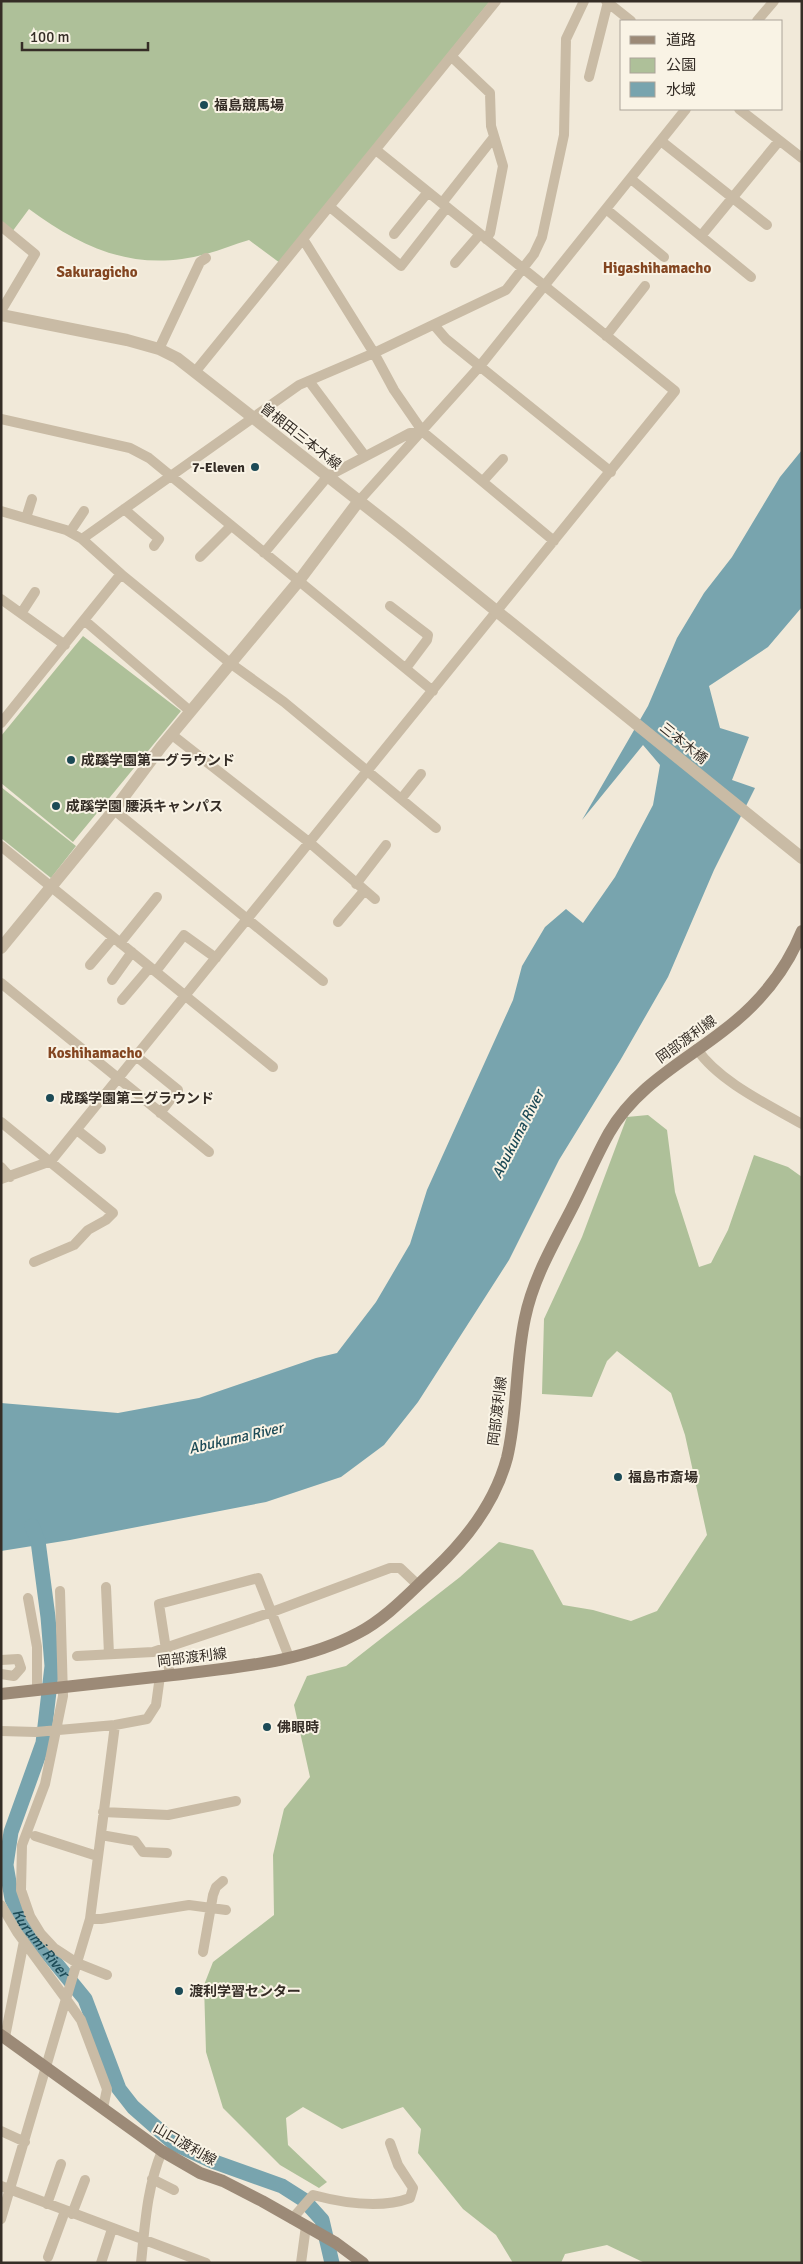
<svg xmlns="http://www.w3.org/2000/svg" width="803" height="2264" font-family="Signika,'Noto Sans JP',sans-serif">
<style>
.green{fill:#aec099}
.water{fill:#78a4ae}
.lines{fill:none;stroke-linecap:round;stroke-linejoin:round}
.river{stroke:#78a4ae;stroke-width:15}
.minor{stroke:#c9bba5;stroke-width:10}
.tertiary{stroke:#c9bba5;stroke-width:12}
.secondary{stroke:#9c8a77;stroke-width:12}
.poi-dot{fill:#1c4a56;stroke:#f9f3e5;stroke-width:2}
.labels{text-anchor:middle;stroke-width:4;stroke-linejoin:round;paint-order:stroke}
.poi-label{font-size:14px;font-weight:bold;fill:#352d26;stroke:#f9f3e5;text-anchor:start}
.street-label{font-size:14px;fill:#352d26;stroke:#f9f3e5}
.neighbourhood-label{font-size:15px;font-weight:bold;fill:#834520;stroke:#f9f3e5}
.water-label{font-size:15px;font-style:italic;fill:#1c4a56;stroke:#f9f3e5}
</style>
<rect width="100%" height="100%" fill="#f1e9d9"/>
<path class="green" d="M1 1H490L280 263 249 240C235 244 221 250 206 254 137 273 83 249 29 209L12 232 1 223Z
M83 636 181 711 73 842 1 783V736Z
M1 787 76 846 51 878 1 838Z
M648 1115 667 1130 675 1192 699 1267 711 1263 728 1230 754 1155 788 1167 802 1177V2263H645L607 2245 565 2254 561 2263H513L496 2235 463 2209 418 2153 421 2129 403 2107 342 2129 303 2107 286 2118 288 2145 327 2182 319 2188 280 2165 223 2108 206 2052 204 1985 213 1962 274 1915 273 1855 284 1809 310 1777 294 1705 307 1676 346 1666 460 1577 499 1542 533 1550 563 1605 593 1610 631 1621 657 1611 707 1535 685 1435 671 1393 617 1351 607 1361 592 1397 542 1394 544 1319 582 1237 627 1117Z"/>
<path class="water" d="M802 450V607L768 647 709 686 720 728 749 737 732 780 755 788 714 870 668 977 621 1059 559 1160 509 1260 418 1402 384 1445 341 1477 266 1502 70 1540 1 1551V1403L118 1413 199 1398 316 1358 337 1353 376 1302 410 1244 427 1190 513 1000 522 966 545 927 566 909 583 923 615 877 653 805 660 765 643 745 582 820 648 706 677 638 704 593 732 557 780 477Z"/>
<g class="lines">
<path class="river" id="s1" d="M32 1526 38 1541 48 1617 52 1666 43 1743 11 1832 6 1865 12 1899 23 1923 85 1999 119 2089 133 2107 175 2144 212 2161 282 2186 304 2200 322 2220 332 2263"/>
<path class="minor" d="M606 1 631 21
M757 21 774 1
M452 57 490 93 491 126 503 166 490 233 486 239
M589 77 608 2
M739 109 802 158
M661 141 767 225
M631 179 751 277
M442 203 494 137
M330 207 401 266 447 207
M606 209 664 257
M1 226 35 254 1 311
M394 234 428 192
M701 236 779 141
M303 239 374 353 394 390 423 432 554 541
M455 263 480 234
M434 325 446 339 611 472
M606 336 645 286
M159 349 200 262 206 258
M195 372 496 1
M309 381 365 456
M1 419 130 448 149 458 433 691
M483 481 503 459
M358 502 480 366 686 109
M124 509 159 539 154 546
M1 511 66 530 82 539 121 574 230 663 284 702 436 828
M26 518 32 499
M70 532 84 511
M82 539 299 385 374 353 506 290 534 254 542 237 564 135 566 39 584 1
M264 553 328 476 410 433 423 432
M200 557 231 526
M1 599 65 645
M390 606 428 635 427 640 406 668
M22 612 35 592
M84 620 190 711
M1 723 121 574
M171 734 310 843 375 899
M401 799 421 774
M114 810 323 981
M1 846 273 1067
M356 884 386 845
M338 922 364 891
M120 943 157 897
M90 965 113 938
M156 971 184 935 216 958
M112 980 132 952
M1 983 209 1152
M122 1000 150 967
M697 1049C718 1081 769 1105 802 1124
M136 1056 178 1090 160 1113
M1 1122 113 1213 106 1220 88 1230 74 1245 34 1262
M77 1130 101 1149
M1 1167 10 1177
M1 1179 51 1161 675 391 376 150
M106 1587 109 1654
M60 1591 63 1696 45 1784 22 1845 21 1890 30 1916 41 1934 54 1948 77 1963 107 1975
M28 1598 37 1647V1690
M77 1656 153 1652 272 1612 390 1568H400L418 1585
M1 1660 18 1659 21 1668 14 1676 1 1674
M170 1675 159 1604 258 1578 289 1657
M1 1731 36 1732 115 1725 147 1719 156 1705 160 1676
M103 1812 168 1815 236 1801
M101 1835 135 1841 143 1852 167 1853
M35 1836 97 1856
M1 1905 17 1932 66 1999 1 2219
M90 1919H101L189 1905 226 1910
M203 1952 213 1895 216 1887 223 1881
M5 2037 24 1941
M103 2108 107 2089 81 2020 66 1999 90 1919 115 1725
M1 2131 25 2142
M152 2179 174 2190
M1 2186 206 2263
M47 2204 61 2164
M72 2214 85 2180
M292 2219 313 2195C343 2203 381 2209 410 2198L413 2188 398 2165 390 2143
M48 2257 65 2211
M101 2263 112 2229
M141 2263C145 2224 147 2187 162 2151
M301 2263 306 2226"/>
<path class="tertiary" d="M1 315 127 340 159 349 177 358 400 533 802 858
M1 948 114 810 161 747 298 582 358 502"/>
<path class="secondary" d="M1 1694C58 1688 116 1681 173 1675 235 1667 302 1663 358 1633 387 1618 410 1592 434 1570 467 1539 495 1503 507 1458 518 1412 515 1364 525 1318 533 1279 553 1245 571 1210 584 1185 595 1158 609 1133 636 1086 682 1063 723 1031 759 1004 785 973 802 931
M1 2035 162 2151 200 2173 223 2181 262 2201 336 2243 363 2263"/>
</g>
<g class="poi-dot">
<circle cx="204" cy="105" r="5"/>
<circle cx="255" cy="467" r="5"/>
<circle cx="71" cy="760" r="5"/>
<circle cx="56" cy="806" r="5"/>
<circle cx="50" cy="1098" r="5"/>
<circle cx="618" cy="1477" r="5"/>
<circle cx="267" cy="1727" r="5"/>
<circle cx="179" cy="1991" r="5"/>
</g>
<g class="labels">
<g class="poi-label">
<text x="214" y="110">福島競馬場</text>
<text x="245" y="472" text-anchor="end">7-Eleven</text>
<text x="81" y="765">成蹊学園第一グラウンド</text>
<text x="66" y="811">成蹊学園 腰浜キャンパス</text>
<text x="60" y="1103">成蹊学園第二グラウンド</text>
<text x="628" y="1482">福島市斎場</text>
<text x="277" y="1732">佛眼時</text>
<text x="189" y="1996">渡利学習センター</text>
</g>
<g class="street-label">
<text transform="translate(301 436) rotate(38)" y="5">曽根田三本木線</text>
<text transform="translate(684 743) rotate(39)" y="5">三本木橋</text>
<text transform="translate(686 1039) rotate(-36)" y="5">岡部渡利線</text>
<text transform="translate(497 1411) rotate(-83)" y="5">岡部渡利線</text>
<text transform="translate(192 1657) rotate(-7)" y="5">岡部渡利線</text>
<text transform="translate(185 2144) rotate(30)" y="5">山口渡利線</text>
</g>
<g class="neighbourhood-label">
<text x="657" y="273">Higashihamacho</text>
<text x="97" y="277">Sakuragicho</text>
<text x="95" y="1058">Koshihamacho</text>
</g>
<g class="water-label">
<text transform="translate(518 1134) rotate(-63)" y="5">Abukuma River</text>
<text transform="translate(236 1438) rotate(-13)" y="5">Abukuma River</text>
<text dy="5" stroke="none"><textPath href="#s1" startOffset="435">Kurumi River</textPath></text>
</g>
</g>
<rect width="803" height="2264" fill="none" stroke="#352d26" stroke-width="5"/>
<rect x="620" y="20" width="162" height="90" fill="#f9f3e5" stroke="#aba499"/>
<rect x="630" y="36" width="25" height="8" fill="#9c8a77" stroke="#aba499"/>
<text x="666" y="45" font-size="15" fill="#352d26">道路</text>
<rect x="630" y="58" width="25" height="15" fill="#aec099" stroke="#aba499"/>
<text x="666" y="70" font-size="15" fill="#352d26">公園</text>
<rect x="630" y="82" width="25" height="15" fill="#78a4ae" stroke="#aba499"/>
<text x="666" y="95" font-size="15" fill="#352d26">水域</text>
<path d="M22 42v8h126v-8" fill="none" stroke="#352d26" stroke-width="2.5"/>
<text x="30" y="42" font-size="15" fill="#352d26" stroke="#f9f3e5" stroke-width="4" paint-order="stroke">100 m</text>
</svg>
